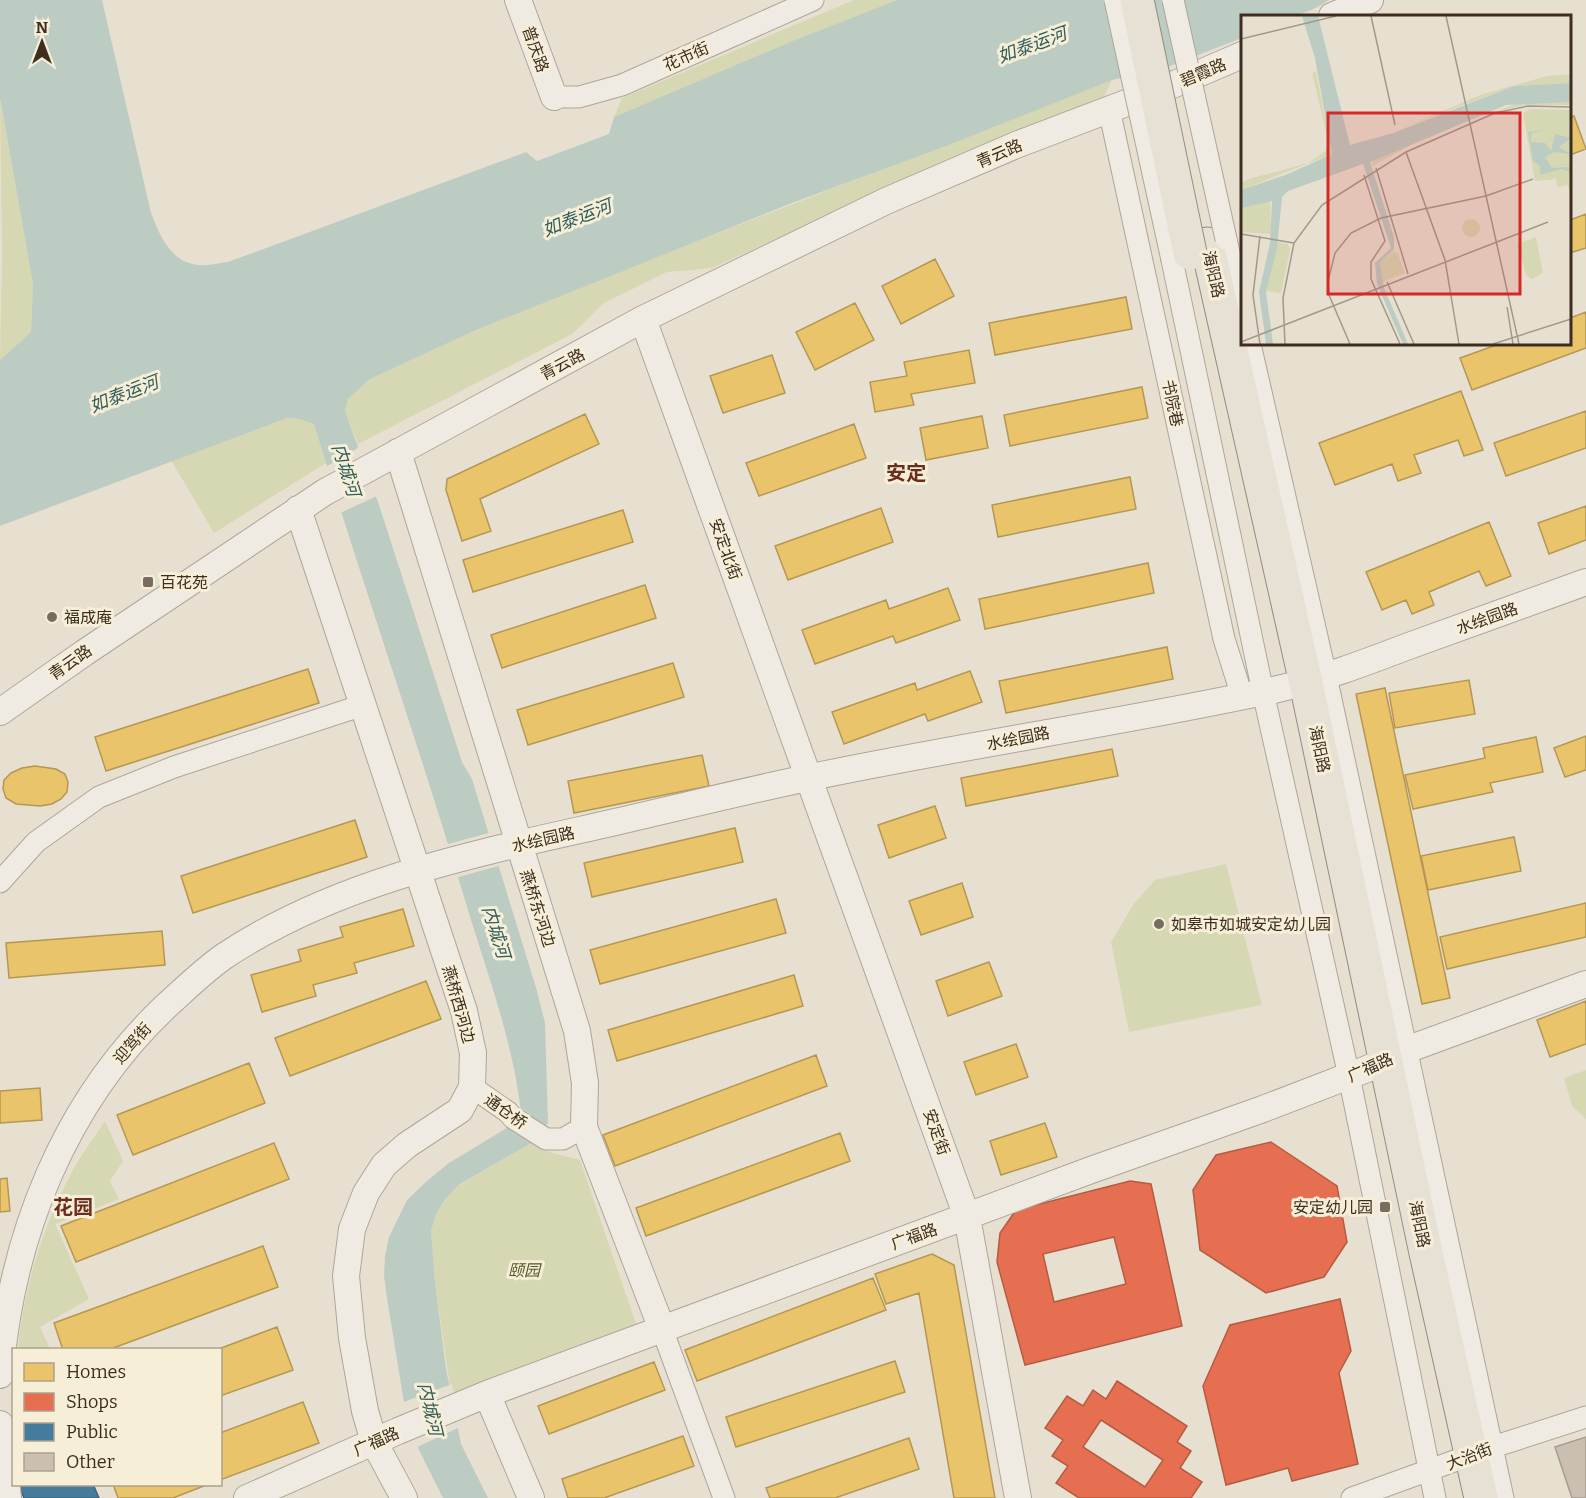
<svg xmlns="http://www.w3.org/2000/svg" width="1586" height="1498" font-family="Bitter,'Noto Sans SC',serif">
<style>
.green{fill:#d6d7b3}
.water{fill:#bcccc2}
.pier{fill:#e7e0d1}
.homes{fill:#e9c46a;stroke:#b59754;stroke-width:1.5}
.shops{fill:#e76f51;stroke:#b45c42;stroke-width:1.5;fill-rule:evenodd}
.public{fill:#457b9d;stroke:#436478;stroke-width:1.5}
.building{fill:#cbbfb2;stroke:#a89c90;stroke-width:1.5}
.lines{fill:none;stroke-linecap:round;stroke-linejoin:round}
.minor-casing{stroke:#ada599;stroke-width:23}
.tertiary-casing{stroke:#ada599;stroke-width:28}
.primary-casing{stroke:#928b80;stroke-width:35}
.minor{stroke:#efebe3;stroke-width:21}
.tertiary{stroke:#efebe3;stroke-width:26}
.primary{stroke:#e6e1d4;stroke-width:33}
.minor-bridge-casing{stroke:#ada599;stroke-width:23;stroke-linecap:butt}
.primary-bridge-casing{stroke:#928b80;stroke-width:35;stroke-linecap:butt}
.minor-bridge{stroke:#efebe3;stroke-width:21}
.primary-bridge{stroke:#e6e1d4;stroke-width:33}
.poi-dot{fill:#786c5e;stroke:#f7eed8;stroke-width:2}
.labels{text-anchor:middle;stroke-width:6;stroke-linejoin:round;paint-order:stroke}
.street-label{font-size:16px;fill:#3d2e20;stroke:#f7eed8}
.poi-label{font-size:16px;fill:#3d2e20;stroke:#f7eed8;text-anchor:start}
.park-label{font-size:16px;font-style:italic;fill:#4d5a26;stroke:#f7eed8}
.water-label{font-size:18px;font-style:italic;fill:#2f5d5a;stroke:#f7eed8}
.quarter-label{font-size:20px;font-weight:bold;fill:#6b2e1e;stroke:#f7eed8}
.inset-road{fill:none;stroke:#a3998a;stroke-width:1.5}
.view{fill:#d62828;fill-opacity:0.15;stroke:#d62828;stroke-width:3}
.inset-edge{fill:none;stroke:#3d2e20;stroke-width:3}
</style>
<rect width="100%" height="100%" fill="#e7e0d1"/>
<path class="green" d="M854 0H897L790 42 614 117 622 98Z
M1112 80 1104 97 949 161 712 268 667 272 604 303 572 334 358 444 345 411 348 399 370 379 476 330 636 265Z
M0 98 33 284 31 332 0 360 2 255Z
M287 418 299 419 314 424 326 463 214 533 171 460Z
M1226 864 1262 1005 1129 1032 1111 942 1133 905 1155 880Z
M1586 1070V1119L1572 1106 1564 1078Z
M105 1121 123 1161 110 1181 119 1199 55 1224 89 1299 40 1327 50 1349H18C24 1285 45 1219 77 1163 86 1148 96 1135 105 1121Z
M533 1142 549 1152 580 1160 636 1324 451 1394 435 1282 431 1231 436 1214 445 1199 461 1184Z"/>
<path class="water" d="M0 0H102L151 213C160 236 171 263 199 265 208 266 219 263 228 262L526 152 537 161 609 134 614 117 790 42 897 0H1329C1299 21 1277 16 1242 16V38L1165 68 1112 80 946 146 792 203 476 330 370 379 348 399 345 411 379 505 462 762 472 779 537 991 545 1023 548 1123 533 1142 460 1184 445 1199 436 1214 431 1231 435 1282 446 1369 461 1444 488 1498H443L419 1450 405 1409 387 1298 384 1276 385 1256 389 1237 407 1200 428 1180 449 1163 505 1129 521 1113C513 1039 485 968 464 897 417 739 362 583 314 424L299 419 287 418 0 526V360L31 332 33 284 0 98Z"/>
<path class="pier" d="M361 446 379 495 338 514 324 468Z
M492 832 502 865 455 878 445 845Z
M452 1384 460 1427 415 1448 401 1403Z"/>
<path class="homes" d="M1574 116 1586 149 1570 155V117Z
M1586 214V248L1570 253V220Z
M935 259 954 296 901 324 882 286Z
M1126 297 1132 329 995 355 989 323Z
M855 303 874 340 815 370 796 332Z
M1586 312V348L1472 390 1460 358 1499 344H1570V318Z
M969 350 975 383 911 394 914 405 875 412 870 382 907 376 904 362Z
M772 355 785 393 723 413 710 376Z
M1142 387 1148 418 1010 446 1004 415Z
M1461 391 1483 450 1464 456 1458 440 1414 455 1421 473 1398 481 1392 464 1335 485 1319 443Z
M1586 411V448L1506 476 1494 443Z
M585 414 599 444 480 499 491 531 462 541 446 490 447 479Z
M982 416 988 448 926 460 920 428Z
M854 424 866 458 759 496 746 463Z
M1130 477 1136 509 998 537 992 505Z
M1586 506V540L1549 554 1538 523Z
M881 508 893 542 788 580 775 546Z
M623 510 633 542 473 592 463 560Z
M1489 522 1511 576 1486 586 1479 571 1429 592 1434 605 1412 614 1406 600 1382 610 1366 572Z
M1148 563 1154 593 985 629 979 599Z
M645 585 656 618 502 668 491 635Z
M948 588 960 620 896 643 893 636 815 664 802 630 886 600 889 609Z
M1167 647 1173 679 1006 713 999 681Z
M673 663 684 697 528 745 517 710Z
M308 669 319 703 106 771 95 737Z
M970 671 982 702 928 721 925 714 844 744 832 712 915 683 917 690Z
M1469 680 1475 714 1395 728 1389 693Z
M1385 688 1450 998 1422 1004 1356 694Z
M1586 736V770L1565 777 1554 748Z
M1536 737 1543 772 1490 783 1493 792 1413 809 1405 775 1485 758 1483 748Z
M1112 749 1118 776 966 806 961 778Z
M702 755 709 786 574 813 568 781Z
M35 766 56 769 65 774 68 782 67 792 61 799 52 804 40 806 16 804 6 798 3 789 4 780 11 773 22 768Z
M935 806 946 838 889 858 878 825Z
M355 820 367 857 193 913 181 876Z
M735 828 743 862 592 897 584 863Z
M1514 837 1521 871 1428 890 1421 856Z
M962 883 973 917 921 935 909 901Z
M776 899 786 933 600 984 590 950Z
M1586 903V937L1447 969 1440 937Z
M403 909 414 946 354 963 357 973 313 985 316 996 262 1012 251 975 301 961 298 950 343 937 340 927Z
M162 931 165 965 9 978 6 943Z
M989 962 1002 996 948 1016 936 981Z
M794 975 803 1006 617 1061 608 1030Z
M426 981 441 1019 290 1076 275 1038Z
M1586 1001V1044L1550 1057 1537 1020Z
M1016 1044 1028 1077 976 1095 964 1062Z
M816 1055 827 1086 615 1166 603 1135Z
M249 1063 265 1103 133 1155 117 1115Z
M40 1088 42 1120 0 1123V1091Z
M1045 1123 1057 1157 1001 1175 990 1141Z
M840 1133 850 1161 646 1236 636 1208Z
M274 1143 289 1179 76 1262 61 1226Z
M7 1178 10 1211 0 1212V1179Z
M263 1246 278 1287 108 1350H63L54 1323Z
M932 1254 954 1265 995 1498H954L919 1293 886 1304 875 1274Z
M873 1278 886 1310 697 1381 685 1350Z
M277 1327 293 1370 220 1396V1350H216Z
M895 1361 905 1392 736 1447 726 1417Z
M654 1362 665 1390 549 1434 538 1406Z
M303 1402 319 1443 220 1480V1433Z
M683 1436 694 1466 604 1498H568L562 1479Z
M909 1438 919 1469 835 1498H770L766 1488Z
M113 1484H209L173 1498H118Z"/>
<path class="shops" d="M1271 1142 1337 1186 1347 1242 1324 1277 1266 1293 1200 1250 1193 1190 1216 1155Z
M1130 1181 1151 1184 1182 1326 1025 1365 997 1262 1000 1233 1016 1210ZM1114 1237 1126 1284 1054 1302 1043 1254Z
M1340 1299 1351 1351 1339 1373 1358 1464 1292 1481 1288 1468 1226 1485 1203 1386 1230 1325Z
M1117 1381 1187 1426 1177 1442 1191 1451 1180 1468 1202 1482 1191 1498H1079L1056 1483 1068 1466 1052 1456 1063 1440 1045 1428 1067 1396 1083 1406 1093 1390 1106 1399ZM1101 1420 1163 1460 1145 1487 1083 1447Z"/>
<path class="public" d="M18 1484H93L99 1498H24Z"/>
<path class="building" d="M1586 1437V1498H1572L1555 1447Z"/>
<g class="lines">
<g class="minor-casing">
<path id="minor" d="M554 97H579L622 85 813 0
M1109 109 1224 639 1242 696
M1226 239 1242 310
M1172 260 1263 692 1349 1076 1435 1498
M1250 344 1326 676 1503 1498
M0 882 36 842 99 797 174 767 363 705
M472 1087 508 1112 513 1118 546 1139H563L584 1127
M662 1329 724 1498
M1352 1498 1493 1447 1586 1417"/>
</g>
<g class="tertiary-casing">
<path id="tertiary" d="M518 0 554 97
M1332 16 1370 0
M643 319 967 1217 1018 1498
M398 452 577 1031 585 1083 584 1127 662 1329
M298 509 464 1011 473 1053 472 1087 460 1110 407 1145 384 1165 366 1193 352 1229 346 1276 352 1338 365 1411 374 1442 404 1498
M0 712 84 653 325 492 643 319 886 201 1016 145 1163 89 1242 55
M0 1375C11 1237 64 1103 165 1007 184 990 202 972 223 957 338 880 478 853 611 823 676 808 741 792 807 778 963 745 1122 723 1278 689 1322 679 1364 663 1406 647 1466 625 1526 604 1586 582
M487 1394 531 1498
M0 1424 8 1498
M247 1498 398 1431 487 1394 1091 1170 1263 1109 1367 1069 1406 1050 1586 984"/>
</g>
<g class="primary-casing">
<path id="primary" d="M1207 244 1306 683 1426 1253 1481 1498"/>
</g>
<use href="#minor" class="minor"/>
<use href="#tertiary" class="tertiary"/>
<use href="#primary" class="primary"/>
<g class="minor-bridge-casing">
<path id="minor-bridge" d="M1115 0 1172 260
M1173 0 1226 239"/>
</g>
<g class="primary-bridge-casing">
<path id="primary-bridge" d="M1137 0 1190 253"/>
</g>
<use href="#minor-bridge" class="minor-bridge"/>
<use href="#primary-bridge" class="primary-bridge"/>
</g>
<g class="poi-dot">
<rect x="142" y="576" width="12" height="12" rx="3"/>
<circle cx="52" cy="617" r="6"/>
<circle cx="1159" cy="924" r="6"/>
<rect x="1379" y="1201" width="12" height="12" rx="3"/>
</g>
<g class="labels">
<g class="street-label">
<text transform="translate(536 49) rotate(70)" y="6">普庆路</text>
<text transform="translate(686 56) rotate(-24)" y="6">花市街</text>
<text transform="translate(1203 72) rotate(-23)" y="6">碧霞路</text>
<text transform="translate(999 153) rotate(-23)" y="6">青云路</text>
<text transform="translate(1214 274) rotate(77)" y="6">海阳路</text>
<text transform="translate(562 364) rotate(-28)" y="6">青云路</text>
<text transform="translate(1173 403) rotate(78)" y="6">书院巷</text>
<text transform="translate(726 549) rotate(70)" y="6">安定北街</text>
<text transform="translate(1487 618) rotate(-20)" y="6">水绘园路</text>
<text transform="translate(70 662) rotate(-35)" y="6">青云路</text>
<text transform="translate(1018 738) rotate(-11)" y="6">水绘园路</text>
<text transform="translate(1320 749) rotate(78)" y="6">海阳路</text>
<text transform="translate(543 839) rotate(-13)" y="6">水绘园路</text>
<text transform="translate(538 908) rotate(72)" y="6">燕桥东河边</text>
<text transform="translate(459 1004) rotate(74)" y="6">燕桥西河边</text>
<text transform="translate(132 1043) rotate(-49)" y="6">迎驾街</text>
<text transform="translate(1370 1067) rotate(-24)" y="6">广福路</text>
<text transform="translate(506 1111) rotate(35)" y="6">通仓桥</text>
<text transform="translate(937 1132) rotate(70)" y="6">安定街</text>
<text transform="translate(1420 1224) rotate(78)" y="6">海阳路</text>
<text transform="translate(914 1236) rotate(-20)" y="6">广福路</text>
<text transform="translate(376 1441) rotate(-24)" y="6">广福路</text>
<text transform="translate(1469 1456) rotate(-21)" y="6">大治街</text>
</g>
<g class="poi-label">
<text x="160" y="588">百花苑</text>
<text x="64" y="623">福成庵</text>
<text x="1171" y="930">如皋市如城安定幼儿园</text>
<text x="1373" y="1213" text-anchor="end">安定幼儿园</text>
</g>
<g class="park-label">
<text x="524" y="1276">颐园</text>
</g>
<g class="water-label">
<text transform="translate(1032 45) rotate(-20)" y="6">如泰运河</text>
<text transform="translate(577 218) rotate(-21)" y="6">如泰运河</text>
<text transform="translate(124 394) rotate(-21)" y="6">如泰运河</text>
<text transform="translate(346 470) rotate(72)" y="6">内城河</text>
<text transform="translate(496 932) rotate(73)" y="6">内城河</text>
<text transform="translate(430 1409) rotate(77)" y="6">内城河</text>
</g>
<g class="quarter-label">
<text x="906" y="480">安定</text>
<text x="73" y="1214">花园</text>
</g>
</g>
<g transform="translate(1241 15)">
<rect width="330" height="330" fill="#e7e0d1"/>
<path d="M75 57 91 139 0 175V168L11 163 67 148 85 136 87 125 71 58ZM330 59V68L273 71 161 113 242 79 306 61ZM330 87V90H284L246 99 278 88ZM289 94 330 95V178L326 170 316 172 315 164 294 166 282 98ZM222 108 168 131 130 152 132 144ZM29 183 30 219 0 217V193ZM221 213a9 9 0 1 1 18 0a9 9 0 1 1-18 0ZM295 222 302 258 291 264 285 260 276 229ZM36 227 47 229 49 235 40 278 25 276ZM152 236 157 239 164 258 142 267 139 247Z" fill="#d6d7b3"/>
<path d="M61 1H77L109 130 152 118 273 71 330 68V87L265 90 129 147 153 222V234L139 247 143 273 167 329H162L136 269 134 248 150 233 122 149 47 176 41 182 36 233 25 277 32 329H25L18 277 29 228 31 186 0 193V175L47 159 91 139 74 43ZM304 115 290 118V127L304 128 310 136 314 119 330 123 318 132 330 139 313 137 304 142 311 153 328 152 330 153V157L320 154 299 160V151L292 146 287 117Z" fill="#bcccc2"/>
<path class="inset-road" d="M130 1 154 110M205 1 278 329M0 24 95 1M165 137 204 245 218 329M135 153 167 259M123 160 144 226 130 247V264L159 329M0 219 53 228M146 267 173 329M266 292 272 329M0 327 307 207M19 329 12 280 19 221M44 329 42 283 53 228 81 190 165 137 254 98 287 91 330 92M109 329 88 280 87 266 94 238 110 218 140 203 245 181 292 164M252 329 330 304"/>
<path class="view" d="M87 98H279V279H87Z"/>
<rect width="330" height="330" class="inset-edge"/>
</g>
<rect x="12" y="1348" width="210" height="138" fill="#f7eed8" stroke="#ada18e" stroke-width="1.5"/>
<rect x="24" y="1363" width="30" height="18" fill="#e9c46a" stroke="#ada18e" stroke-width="1.5"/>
<text x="66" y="1378" font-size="18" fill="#3d2e20">Homes</text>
<rect x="24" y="1393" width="30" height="18" fill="#e76f51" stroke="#ada18e" stroke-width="1.5"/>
<text x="66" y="1408" font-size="18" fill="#3d2e20">Shops</text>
<rect x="24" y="1423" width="30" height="18" fill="#457b9d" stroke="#ada18e" stroke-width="1.5"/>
<text x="66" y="1438" font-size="18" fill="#3d2e20">Public</text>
<rect x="24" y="1453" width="30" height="18" fill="#cbbfb2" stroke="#ada18e" stroke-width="1.5"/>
<text x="66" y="1468" font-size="18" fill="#3d2e20">Other</text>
<g transform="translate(42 42)" stroke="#f7eed8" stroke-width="4.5" paint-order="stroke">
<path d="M0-4.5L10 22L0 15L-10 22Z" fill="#3d2e20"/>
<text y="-9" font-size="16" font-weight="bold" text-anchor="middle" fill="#3d2e20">N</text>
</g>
</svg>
